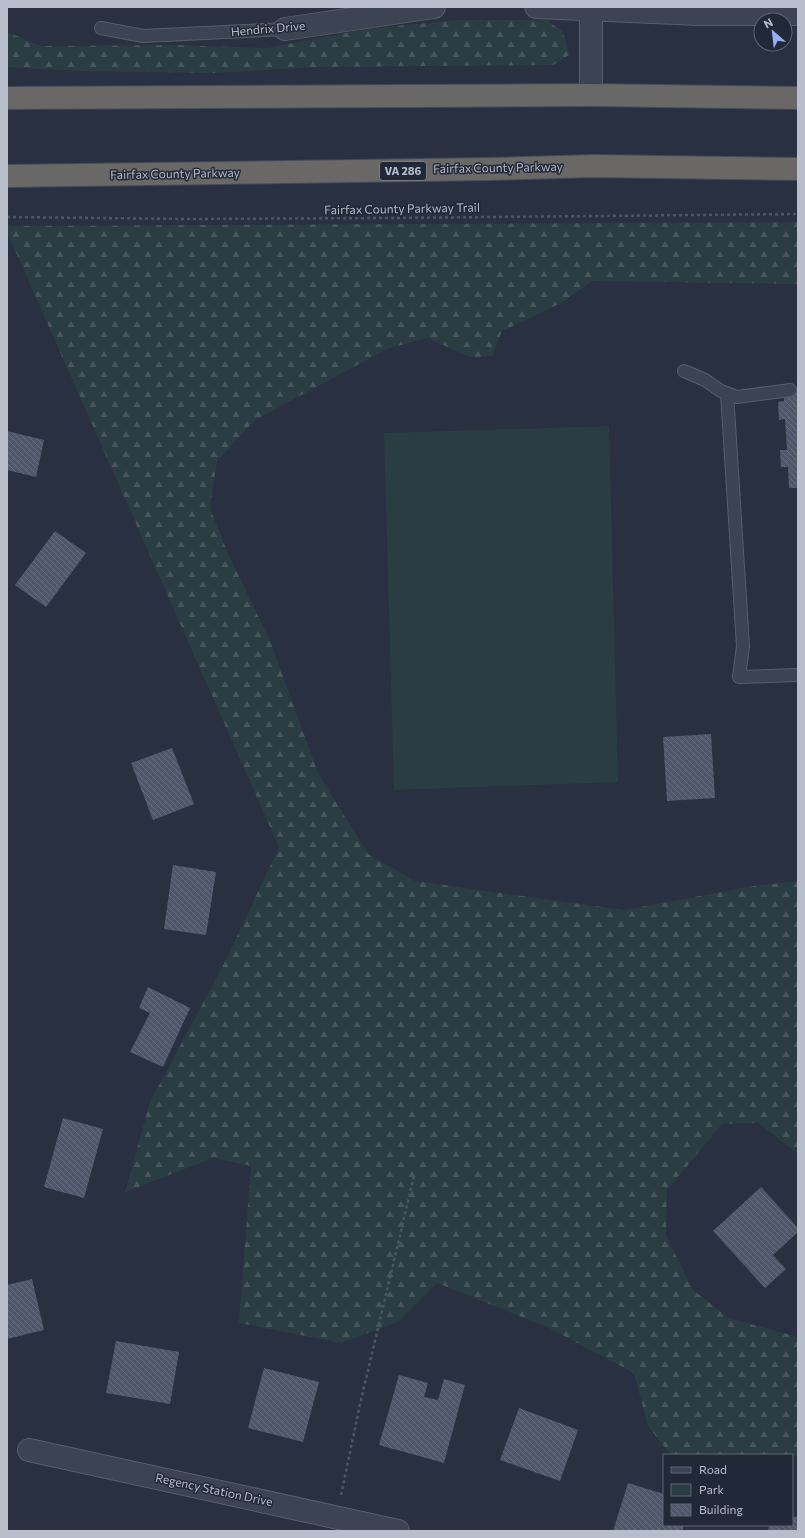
<svg xmlns="http://www.w3.org/2000/svg" width="805" height="1538" font-family="Commissioner,sans-serif">
<style>
.green{fill:#2a3d43}
.forest{fill:url(#forest-firs)}
.building{fill:url(#building-back-hatch)}
.lines{fill:none;stroke-linecap:round;stroke-linejoin:round}
.service-casing{stroke:#575e6c;stroke-width:14}
.minor-casing{stroke:#575e6c;stroke-width:24}
.trunk-casing{stroke:#444b59;stroke-width:24}
.path{stroke:#485a60;stroke-width:2.5;stroke-dasharray:3 3;stroke-linecap:butt}
.service{stroke:#3c4352;stroke-width:12}
.minor{stroke:#3c4352;stroke-width:22}
.trunk{stroke:#696866;stroke-width:22}
.labels{text-anchor:middle;stroke-width:3;stroke-linejoin:round;paint-order:stroke}
.shield{fill:#212837;stroke:#8b919f;stroke-width:1}
.shield-label{font-size:11px;font-weight:bold;fill:#b9becc}
.street-label{font-size:12px;fill:#b9becc;stroke:#212837}
</style>
<defs>
<pattern id="forest-firs" width="22" height="20" patternUnits="userSpaceOnUse"><rect width="22" height="20" fill="#2a3d43"/><path d="M5 1l3.5 6h-7zM16 11l3.5 6h-7z" fill="#47575d"/></pattern>
<pattern id="building-back-hatch" width="6" height="6" patternUnits="userSpaceOnUse"><rect width="6" height="6" fill="#4e576b"/><path d="M-1 5l2 2M0 0l6 6M5-1l2 2" fill="none" stroke="#656d7f"/></pattern>
</defs>
<rect width="100%" height="100%" fill="#283042"/>
<path class="green" d="M609 426 618 782 394 790 384 433Z"/>
<path class="forest" d="M456 20H547L563 32 569 55 553 65 318 67 213 73 80 71 7 67V32L41 46 174 45 267 48 367 29Z
M798 222V284L592 281 563 302 502 331 492 356 470 357 427 338 387 349 255 420 217 461 210 508 226 549 271 643 318 773 368 854 415 881 624 910 754 886 798 881V1154L759 1123 722 1124 667 1190 666 1236 693 1290 729 1318 798 1337V1457L783 1454 782 1455H671L648 1426 634 1373 549 1328 437 1283 398 1322 341 1343 239 1323 251 1166 213 1158 125 1192 150 1102 226 960 279 847 7 232V226Z"/>
<path class="building" d="M798 392V488H789L788 467H781L780 450H787L785 419 779 420 778 402 784 401V393Z
M7 431 44 440 36 477 7 470Z
M55 531 86 553 46 607 15 585Z
M711 734 715 798 667 801 663 737Z
M172 748 194 804 153 820 131 763Z
M173 865 216 872 206 935 164 929Z
M148 987 190 1008 163 1067 130 1052 150 1013 139 1008Z
M63 1118 103 1129 84 1198 44 1187Z
M761 1187 798 1228V1232L773 1255 786 1269 765 1288 713 1231Z
M32 1279 44 1330 7 1339V1285Z
M116 1341 179 1352 170 1404 106 1393Z
M264 1368 319 1382 303 1442 248 1428Z
M399 1375 428 1383 424 1397 438 1400 444 1379 465 1385 444 1463 379 1445Z
M519 1408 578 1430 560 1481 500 1460Z
M628 1483 664 1494V1525H684L682 1531H613Z
M792 1517H798V1531H768L769 1525H792Z"/>
<g class="lines">
<g class="service-casing">
<path id="service" d="M101 28 143 36 285 29
M684 371 705 380 721 391 737 397 790 390
M727 393 743 646 739 677 798 675"/>
</g>
<g class="minor-casing">
<path id="minor" d="M536 7 699 14H798
M285 29 434 7
M591 95V7
M29 1450 398 1531"/>
</g>
<g class="trunk-casing">
<path id="trunk" d="M7 98 591 95 798 98
M7 176 489 169 593 166 798 169"/>
</g>
<path class="path" d="M7 217 187 219 391 218 798 214
M341 1495 361 1400 414 1176"/>
<use href="#service" class="service"/>
<use href="#minor" class="minor"/>
<use href="#trunk" class="trunk"/>
</g>
<g class="labels">
<rect class="shield" x="380" y="162" width="46" height="18" rx="3"/>
<g class="shield-label">
<text x="403" y="175">VA 286</text>
</g>
<g class="street-label">
<text transform="translate(268 29) rotate(-5)" y="4">Hendrix Drive</text>
<text transform="translate(498 168) rotate(-1)" y="4">Fairfax County Parkway</text>
<text transform="translate(175 174) rotate(-1)" y="4">Fairfax County Parkway</text>
<text transform="translate(402 209) rotate(-1)" y="4">Fairfax County Parkway Trail</text>
<text transform="translate(214 1490) rotate(12)" y="4">Regency Station Drive</text>
</g>
</g>
<rect width="805" height="1538" fill="none" stroke="#b9becc" stroke-width="16"/>
<rect x="663" y="1454" width="130" height="72" fill="#212837" stroke="#5e6473"/>
<rect x="671" y="1467" width="20" height="6" fill="#3c4352" stroke="#5e6473"/>
<text x="699" y="1474" font-size="12" fill="#b9becc">Road</text>
<rect x="671" y="1484" width="20" height="12" fill="#2a3d43" stroke="#5e6473"/>
<text x="699" y="1494" font-size="12" fill="#b9becc">Park</text>
<rect x="671" y="1504" width="20" height="12" fill="url(#building-back-hatch)" stroke="#5e6473"/>
<text x="699" y="1514" font-size="12" fill="#b9becc">Building</text>
<g transform="translate(773 32) rotate(332)"><circle r="19" fill="#212837" stroke="#5e6473"/>
<path d="M0-3L7 15L0 10L-7 15Z" fill="#95aff5"/>
<text y="-6" font-size="11" font-weight="bold" text-anchor="middle" fill="#b9becc">N</text>
</g>
</svg>
